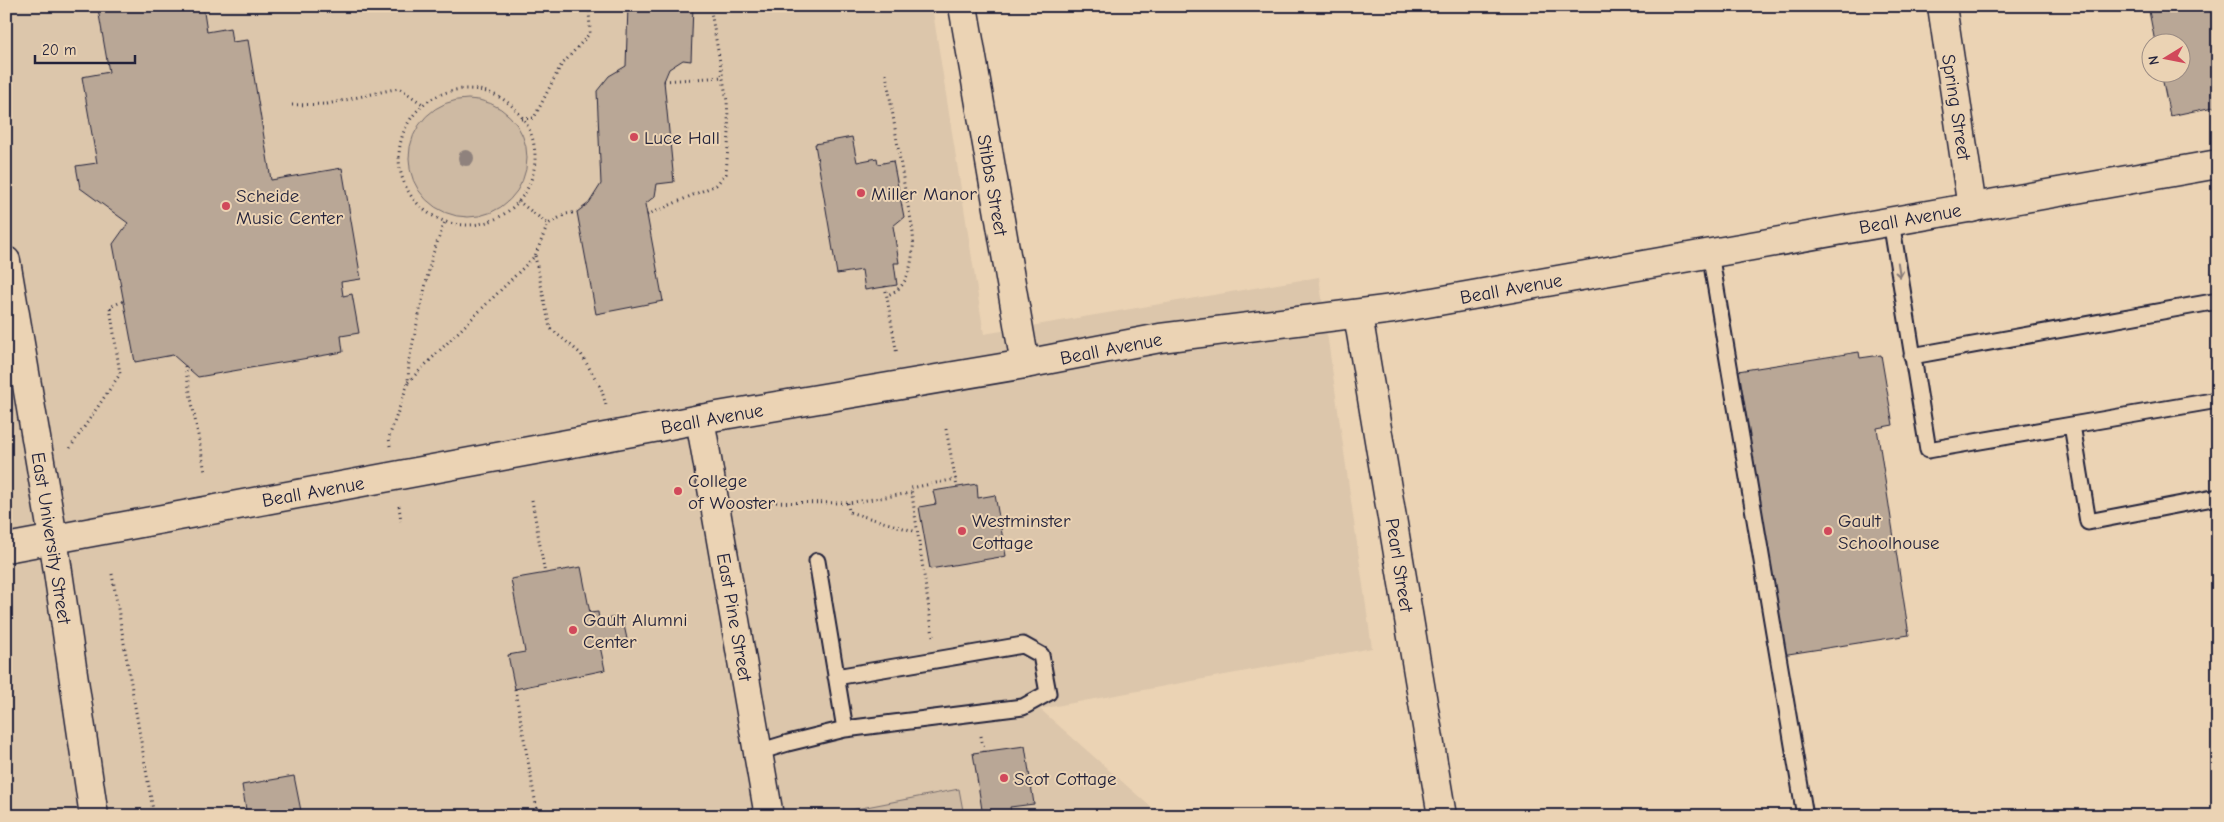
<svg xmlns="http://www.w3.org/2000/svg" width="2224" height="822" font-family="'Comic Neue',sans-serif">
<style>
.built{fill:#dcc6ab}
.green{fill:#cebaa3;stroke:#786e6f}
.building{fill:#b9a796;stroke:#22223b}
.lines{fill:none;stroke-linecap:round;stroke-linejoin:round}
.service-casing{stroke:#22223b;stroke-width:19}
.minor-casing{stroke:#22223b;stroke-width:31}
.tertiary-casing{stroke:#22223b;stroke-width:31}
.path{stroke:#22223b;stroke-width:3;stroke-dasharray:1 4;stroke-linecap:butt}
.service{stroke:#ebd3b4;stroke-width:15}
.minor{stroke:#ebd3b4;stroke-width:28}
.tertiary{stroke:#ebd3b4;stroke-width:28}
.tree{fill:#8f827d}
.oneway{stroke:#867a78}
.poi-dot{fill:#d1495b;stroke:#ebd3b4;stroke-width:2}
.labels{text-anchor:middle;stroke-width:4;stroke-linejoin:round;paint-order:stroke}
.street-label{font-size:19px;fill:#22223b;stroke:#ebd3b4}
.poi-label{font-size:19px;fill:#22223b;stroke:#ebd3b4;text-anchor:start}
</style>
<rect width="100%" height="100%" fill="#ebd3b4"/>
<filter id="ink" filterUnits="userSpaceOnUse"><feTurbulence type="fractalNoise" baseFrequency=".02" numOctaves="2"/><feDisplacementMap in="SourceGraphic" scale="10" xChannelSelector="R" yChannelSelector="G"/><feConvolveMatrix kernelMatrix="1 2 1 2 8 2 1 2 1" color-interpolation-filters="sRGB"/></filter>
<g filter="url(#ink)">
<path class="built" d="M6 6H932L984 334 1319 277 1372 648 1040 709 1161 816H6Z"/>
<path class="green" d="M409 158a59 59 0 1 1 118 0a59 59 0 1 1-118 0Z
M959 789 964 816H820Z"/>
<path class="building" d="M116 6H165L166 9 203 6 207 32 230 28 232 42 248 40 271 180 342 168 361 279 341 282 343 296 352 294 359 333 341 336 343 352 198 377 173 355 135 362 113 244 128 223 80 188 76 166 97 163 82 77 109 72 98 9Z
M628 6H693L691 61 683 60 669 69 664 81 674 182 657 184 655 196 645 204 663 301 596 314 577 212 589 203 601 184 597 91 609 76 626 66Z
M2148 6H2218V106L2170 116 2161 72H2182V42H2155Z
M852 137 857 162 877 158 878 164 893 161 904 217 893 226 899 263H894L897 285 865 290 862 270 837 274 815 144Z
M1859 352 1860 358 1881 355 1893 425 1877 428 1909 635 1782 655 1738 371Z
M977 484 978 498 995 495 1006 556 930 569 919 507 936 504 933 491Z
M581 567 590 613 598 612 599 620 622 616 627 639 600 646 605 670 515 689 508 655 525 652 511 579Z
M1025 746 1034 804 1010 807 1012 816H983L973 753Z
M294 776 302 816H247L242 785Z"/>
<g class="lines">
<g class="service-casing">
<path id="service" d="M1891 221 1928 450 2072 425 2088 522 2218 497
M1710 253 1805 816
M1912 356 2218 301
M2072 425 2218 400
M817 561 845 729
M758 752 788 743 845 729 1023 707 1048 693 1041 655 1023 645 836 677"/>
</g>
<g class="minor-casing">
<path id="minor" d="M963 6 1025 364
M1942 6 1972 208
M6 261 53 538 94 816
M1358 315 1442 816
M659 427 700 419 769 816"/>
</g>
<g class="tertiary-casing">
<path id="tertiary" d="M700 419 1025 364 1160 338 1393 309 2218 164
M6 548 659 427"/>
</g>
<path class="path" d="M886 74C893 114 899 155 906 196 909 213 915 231 913 249 911 268 907 289 887 295
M664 81 723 77
M399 157a68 68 0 1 1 136 0a68 68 0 1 1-136 0Z
M292 105 327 104 399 88 424 105
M522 119 534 118 560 67 590 33 589 6
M518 201 548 224
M647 215 716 185 726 174 729 133 727 101 710 6
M535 256 550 328 581 354 601 388 606 405
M885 286 897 355
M185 366 205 472
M408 382 535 256 548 224 566 214 577 212
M946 429 957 487
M390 446 389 437 408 383 409 360 432 256 445 222
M70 448 120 374 110 307 123 301
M532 500 545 574
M746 502 848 503 911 493
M848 503 849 512 917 532
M399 506 401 521
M112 574 154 816
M933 636 911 488 956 479
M515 689 538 816
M981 736 984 752"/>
<use href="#service" class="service"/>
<use href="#minor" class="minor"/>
<use href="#tertiary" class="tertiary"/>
</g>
<circle class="tree" cx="466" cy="158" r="8"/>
<defs><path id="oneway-shaft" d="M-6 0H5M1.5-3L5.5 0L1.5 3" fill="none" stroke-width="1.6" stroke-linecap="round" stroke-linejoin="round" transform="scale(1.25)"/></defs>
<use class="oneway" href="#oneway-shaft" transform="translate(1899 270) rotate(81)"/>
</g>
<g class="poi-dot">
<circle cx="634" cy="137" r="5"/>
<circle cx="861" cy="193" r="5"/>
<circle cx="226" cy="206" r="5"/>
<circle cx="678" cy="491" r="5"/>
<circle cx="962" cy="531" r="5"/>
<circle cx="1828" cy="531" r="5"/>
<circle cx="573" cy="630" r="5"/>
<circle cx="1004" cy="778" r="5"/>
</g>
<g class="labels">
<g class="street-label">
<text transform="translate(1957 107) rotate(81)" y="7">Spring Street</text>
<text transform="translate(993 185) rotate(80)" y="7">Stibbs Street</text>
<text transform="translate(1910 218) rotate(-10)" y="7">Beall Avenue</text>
<text transform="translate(1511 288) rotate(-10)" y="7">Beall Avenue</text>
<text transform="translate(1111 348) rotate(-11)" y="7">Beall Avenue</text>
<text transform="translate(712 418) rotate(-10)" y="7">Beall Avenue</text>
<text transform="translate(313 491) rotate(-10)" y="7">Beall Avenue</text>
<text transform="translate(52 538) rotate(81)" y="7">East University Street</text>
<text transform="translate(1400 565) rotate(81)" y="7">Pearl Street</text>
<text transform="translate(735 617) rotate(80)" y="7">East Pine Street</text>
</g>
<g class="poi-label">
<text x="644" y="144">Luce Hall</text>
<text x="871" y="200">Miller Manor</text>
<text x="236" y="202">Scheide<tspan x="236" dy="22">Music Center</tspan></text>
<text x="688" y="487">College<tspan x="688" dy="22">of Wooster</tspan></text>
<text x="972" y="527">Westminster<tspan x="972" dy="22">Cottage</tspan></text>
<text x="1838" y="527">Gault<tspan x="1838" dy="22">Schoolhouse</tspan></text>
<text x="583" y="626">Gault Alumni<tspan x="583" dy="22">Center</tspan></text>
<text x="1014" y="785">Scot Cottage</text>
</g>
</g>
<rect width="2224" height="822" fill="none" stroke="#ebd3b4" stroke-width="25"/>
<rect x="12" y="12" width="2199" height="797" fill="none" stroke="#22223b" stroke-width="2" filter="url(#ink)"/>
<g transform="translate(2166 58) rotate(260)"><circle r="24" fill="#ebd3b4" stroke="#9b8c84"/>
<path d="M0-4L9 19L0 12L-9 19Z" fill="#d1495b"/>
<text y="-8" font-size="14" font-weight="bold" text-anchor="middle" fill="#22223b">N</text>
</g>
<path d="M35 55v8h100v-8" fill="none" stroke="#22223b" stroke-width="2.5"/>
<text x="42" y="55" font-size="15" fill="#22223b" stroke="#ebd3b4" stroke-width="4" paint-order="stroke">20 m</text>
</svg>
